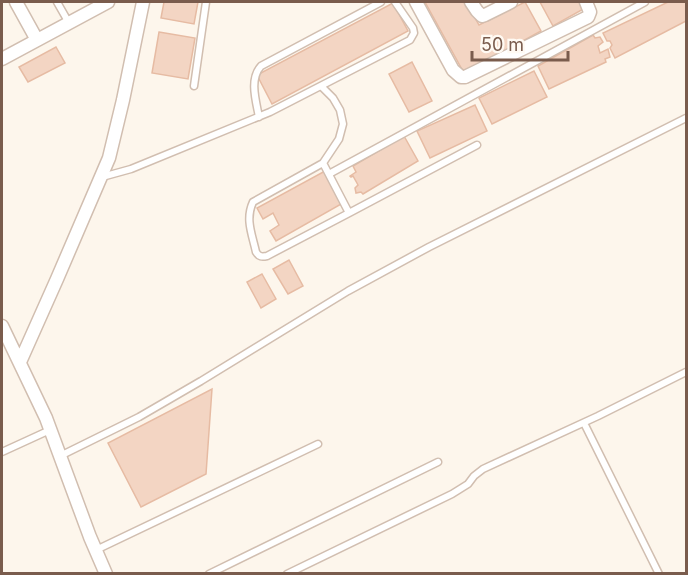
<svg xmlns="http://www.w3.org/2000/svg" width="688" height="575" font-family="Inter,sans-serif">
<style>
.building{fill:#f3d5c3;stroke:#e6bba3;stroke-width:1.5}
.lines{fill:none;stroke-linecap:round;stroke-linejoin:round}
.lane-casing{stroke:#d1beb0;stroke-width:9}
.street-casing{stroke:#d1beb0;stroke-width:15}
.lane{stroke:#fff;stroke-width:6}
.street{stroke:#fff;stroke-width:12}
</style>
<rect width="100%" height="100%" fill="#fdf6ec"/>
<path class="building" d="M164 2H198L194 24 161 18Z
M425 2H466L479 25 525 2 541 31 464 73Z
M540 2H584L587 7 553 26Z
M668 2H686V21L615 58 610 48 612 45 610 41H607L603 33Z
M393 3 408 31 272 104 257 75Z
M159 32 195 38 188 79 152 73Z
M593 35 595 38 600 37 603 42 598 46 600 53 608 49 610 57 605 59 606 62 549 89 538 66Z
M56 47 65 63 28 82 19 67Z
M412 62 432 101 409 112 389 74Z
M534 71 547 97 492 124 479 98Z
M475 105 487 131 430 158 417 131Z
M404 136 418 161 363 194 361 192 356 193 355 188 358 185 353 176 351 177 350 176 356 172 353 166Z
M325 171 343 203 276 241 270 231 279 225 273 213 263 219 257 208Z
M289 260 303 286 288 294 273 269Z
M262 274 276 299 261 308 247 282Z
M212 389 206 474 141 507 108 443Z"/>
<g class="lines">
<g class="lane-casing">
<path id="lane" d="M57 2 69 23
M194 86 206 2
M321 86 333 98 340 110 343 124 339 139 323 163 253 202C245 219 252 234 256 252 259 257 262 257 267 256L349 213 323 163
M259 117C256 101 249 79 261 66L381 2
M329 174 645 2
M102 177 131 169 270 112 410 40 414 33 413 28 395 2
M349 213 477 145
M584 423 659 574
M2 452 50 430
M60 456 139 417 201 381 348 291 429 247 686 118
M96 550 318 444
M209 574 438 462
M287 574 452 494 468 484 474 476 483 469 598 416 686 372"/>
</g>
<g class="street-casing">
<path id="street" d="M16 2 37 40
M416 2 453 70 461 77H465L588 17 590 12 586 2
M471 2 477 11 482 16 485 15 511 2
M2 59 108 2
M2 326 46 418 90 537 106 574
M20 362 57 279 109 158 123 100 143 2"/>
</g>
<use href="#lane" class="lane"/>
<use href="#street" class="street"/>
</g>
<rect width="688" height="575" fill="none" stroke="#7a5c4d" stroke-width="6"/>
<path d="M472 51v9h96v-9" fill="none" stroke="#7a5c4d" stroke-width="3"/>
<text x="481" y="51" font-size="18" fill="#7a5c4d" stroke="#fffaf3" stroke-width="4.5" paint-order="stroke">50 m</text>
</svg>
